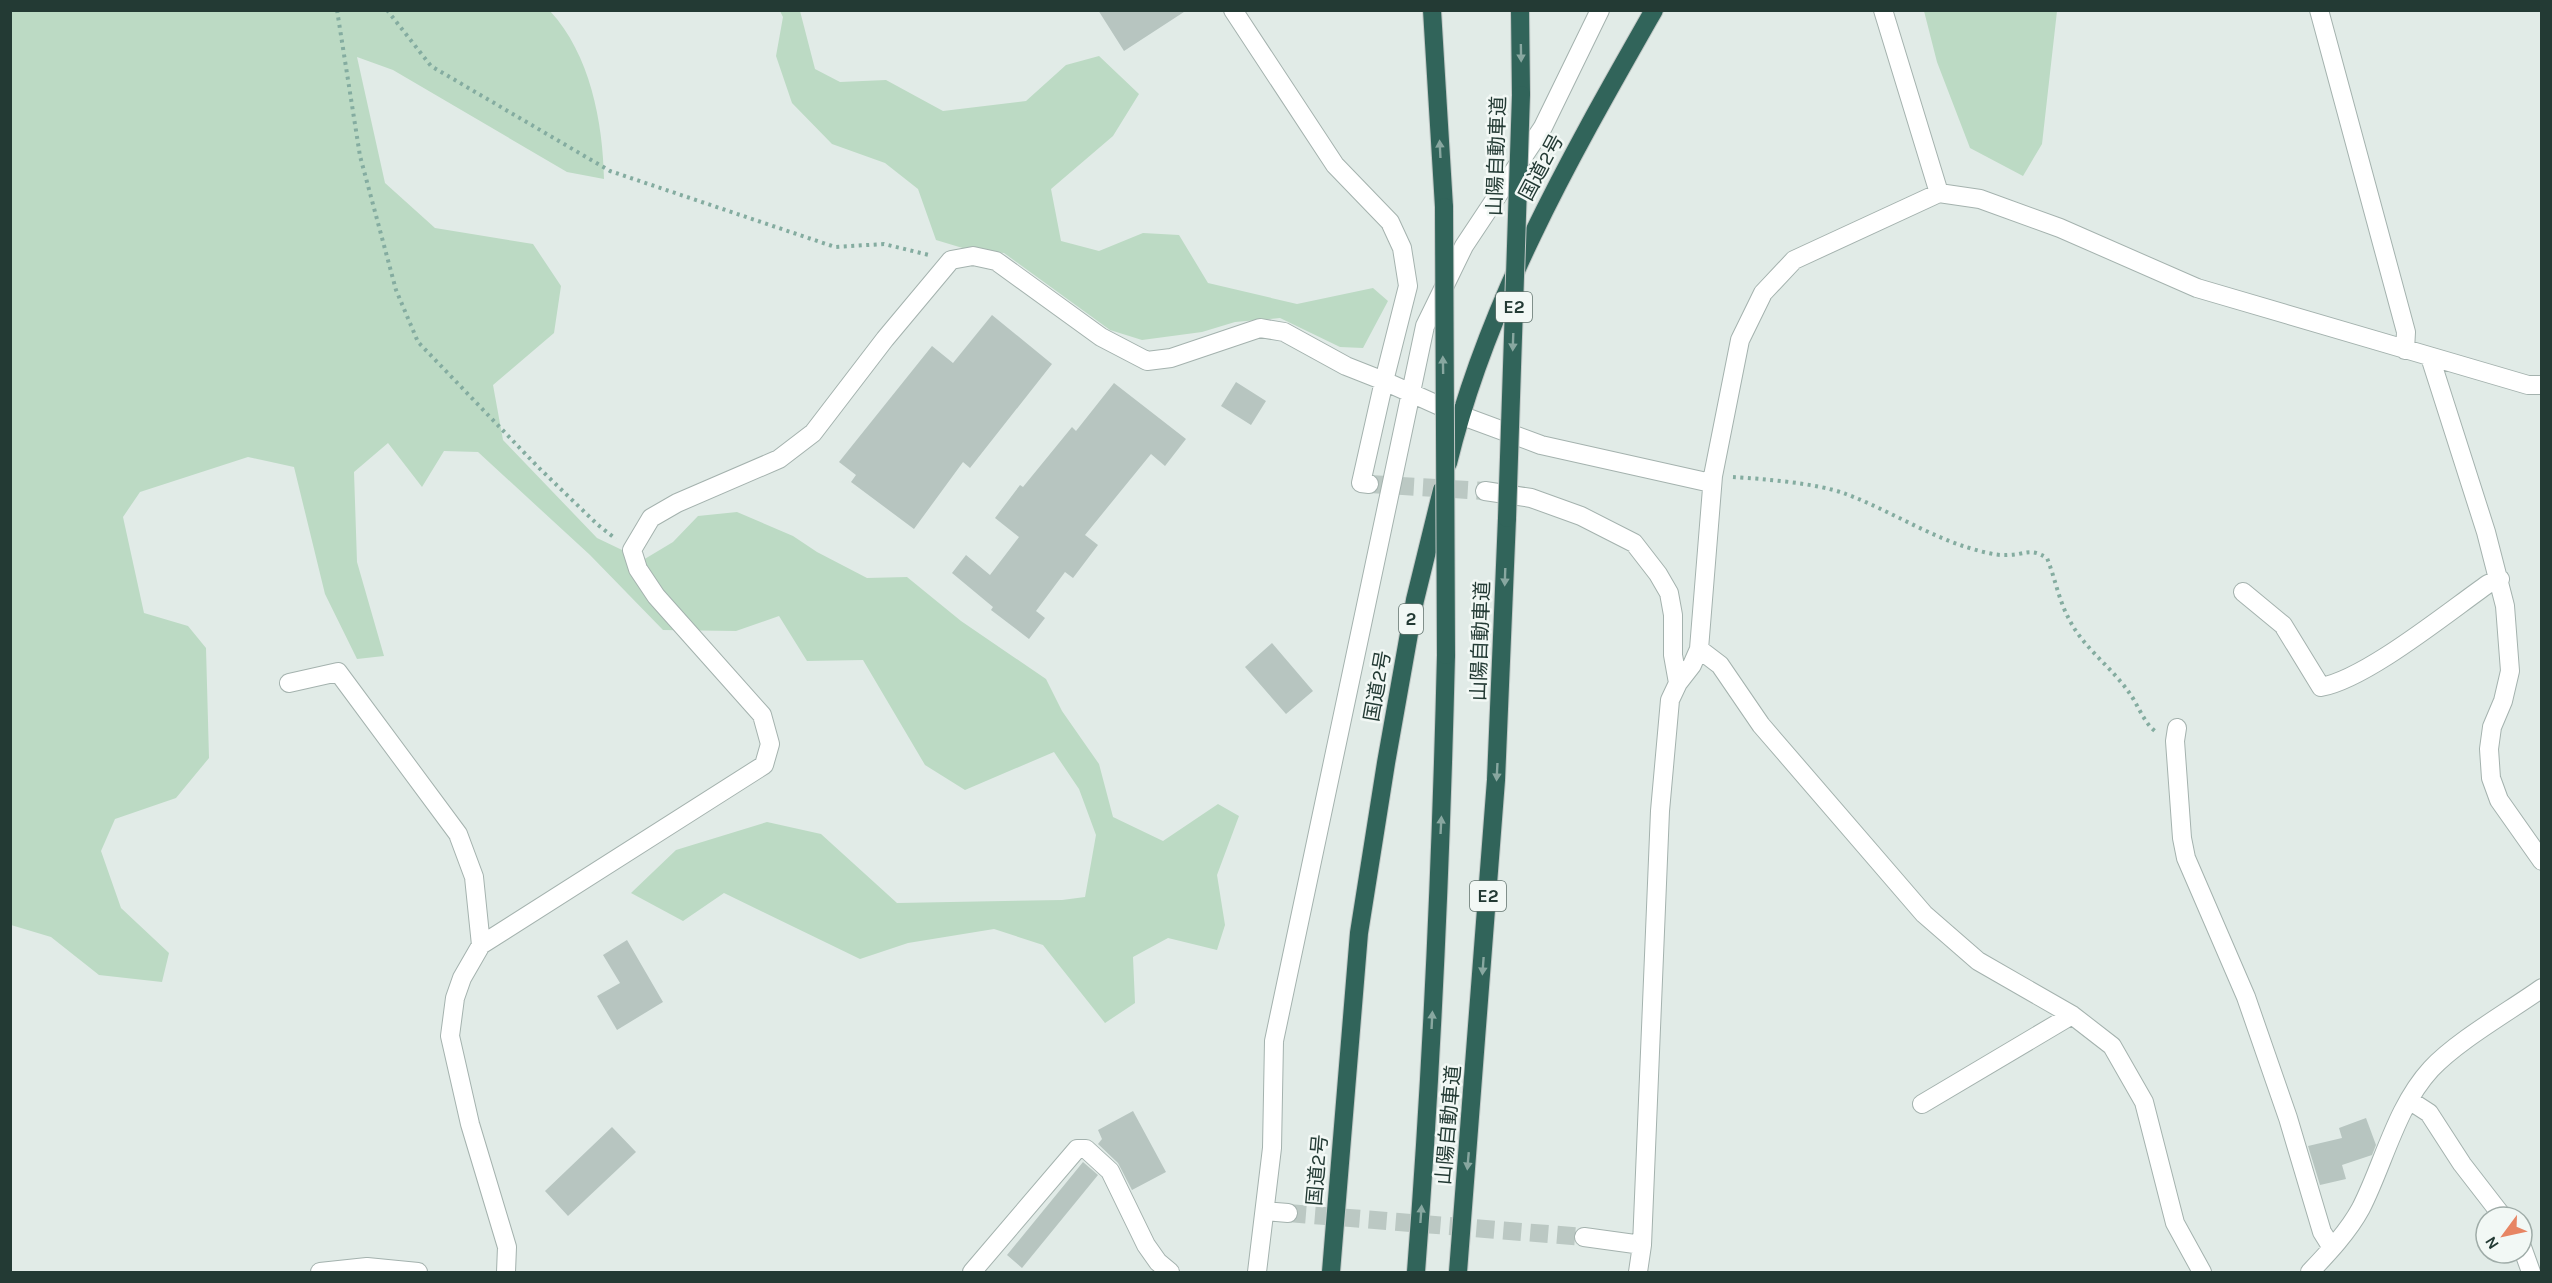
<svg xmlns="http://www.w3.org/2000/svg" width="2552" height="1283" font-family="Karla,'Noto Sans JP',sans-serif">
<style>
.green{fill:#bcdac4}
.building{fill:#b7c5c0}
.lines{fill:none;stroke-linecap:round;stroke-linejoin:round}
.minor-tunnel{stroke:#bbc8c3;stroke-width:18;stroke-dasharray:18 9;stroke-linecap:butt}
.minor-casing{stroke:#a4b2ae;stroke-width:20}
.highway-casing{stroke:#c1c8c6;stroke-width:20}
.path{stroke:#84aca0;stroke-width:4;stroke-dasharray:3 4.5;stroke-linecap:butt}
.minor{stroke:#fff;stroke-width:18}
.highway{stroke:#31645a;stroke-width:18}
.highway-bridge-casing{stroke:#c1c8c6;stroke-width:20;stroke-linecap:butt}
.highway-bridge{stroke:#31645a;stroke-width:18}
.oneway{fill:#88a7a0}
.labels{text-anchor:middle;stroke-width:5;stroke-linejoin:round;paint-order:stroke}
.shield{fill:#f2f8f5;stroke:#61736e;stroke-width:1.5}
.shield-label{font-size:18px;font-weight:bold;fill:#233a34}
.street-label{font-size:20px;fill:#233a34;stroke:#f2f8f5}
</style>
<rect width="100%" height="100%" fill="#e1ebe7"/>
<path class="green" d="M10 11H550C590 54 603 122 604 179L567 172 393 70 357 57 385 183 435 228 533 244 561 286 554 333 493 385 503 440 597 538 643 560 673 542 698 516 737 512 793 536 817 552 867 578 907 577 961 621 1046 679 1062 711 1099 764 1113 817 1163 841 1218 804 1239 816 1217 875 1225 925 1217 950 1168 938 1133 957 1135 1003 1105 1023 1043 945 994 929 908 943 860 959 724 893 683 921 631 893 676 850 767 822 821 834 897 903 1062 900 1085 897 1096 835 1079 789 1054 752 965 790 925 765 863 660 807 661 779 616 736 631 663 630 590 555 478 452 444 451 422 487 388 443 354 472 357 562 384 656 357 659 325 594 294 467 248 457 140 492 123 517 144 613 188 626 206 648 209 758 176 798 115 819 101 851 121 908 169 953 162 982 99 975 51 937 11 925Z
M780 11H800L815 69 840 82 886 80 943 111 1026 101 1066 65 1099 56 1139 94 1113 136 1051 189 1061 241 1099 251 1143 233 1179 235 1208 283 1297 304 1373 288 1388 301 1363 348 1340 347 1280 318 1235 322 1202 332 1142 340 1110 330 1004 253 966 249 936 240 918 189 885 163 832 144 792 103 776 56 783 17Z
M1924 11H2057L2042 144 2023 176 1970 148 1937 62Z"/>
<path class="building" d="M1098 10H1187L1124 51Z
M992 315 1052 364 970 468 963 462 914 529 851 482 856 475 839 462 932 346 953 363Z
M1236 382 1266 401 1251 425 1221 406Z
M1114 383 1186 439 1165 466 1151 454 1085 535 1098 545 1073 578 1065 572 1036 611 1045 618 1029 639 991 610 993 607 952 573 966 555 990 575 1019 537 995 518 1020 485 1023 487 1072 427 1076 431Z
M1272 643 1313 691 1286 714 1245 667Z
M627 940 663 1002 617 1030 597 996 620 983 603 955Z
M1133 1111 1166 1172 1132 1190 1118 1163 1098 1144 1102 1139 1098 1130Z
M2366 1118 2376 1145 2372 1155 2342 1165 2346 1179 2320 1185 2308 1146 2342 1138 2339 1128Z
M612 1127 636 1152 568 1216 545 1191Z
M1083 1162 1098 1175 1022 1268 1007 1255Z"/>
<g class="lines">
<path class="minor-tunnel" d="M1369 484 1485 491
M1288 1213 1584 1237"/>
<g class="minor-casing">
<path id="minor" d="M1233 10 1335 165 1390 222 1402 248 1408 286 1384 381 1460 415 1541 445 1711 483
M1883 10 1939 193
M2319 10 2406 332 2405 350
M2430 357 2486 532 2505 606 2510 671 2503 701 2492 727 2489 749 2491 778 2499 800 2542 861
M1485 491 1531 498 1581 516 1634 543 1658 574 1669 593 1673 615V655L1678 683
M2243 592 2283 625 2321 687C2366 679 2448 612 2488 584L2500 579
M1699 649 1720 665 1761 725 1924 914 1978 961 2072 1015 2112 1046 2144 1102 2175 1223 2202 1272
M289 683 338 672 458 834 474 877 481 945
M2177 728 2175 741 2182 838 2186 858 2246 997 2288 1118 2322 1232 2332 1248
M2409 1100 2429 1113 2462 1164 2503 1217
M1922 1104 2072 1015
M1265 1211 1288 1213
M1584 1237 1642 1245
M2522 1247 2531 1272
M320 1272 367 1267 418 1272
M506 1272 507 1247 470 1124 450 1036 455 998 462 978 481 945 764 765 770 744 762 715 656 596 638 569 632 550 651 518 677 503 779 459 813 433 885 339 951 260 973 256 996 261 1101 337 1147 361 1171 358 1260 328 1284 332 1346 366 1384 381 1361 483 1369 484
M972 1272 1077 1149H1086L1110 1171 1146 1245 1158 1262 1170 1272
M1257 1272 1272 1148 1274 1041 1425 326 1464 246 1543 127 1600 10
M1638 1272 1642 1245 1660 811 1670 700 1678 683 1692 665 1699 649 1713 476 1740 340 1763 293 1794 260 1939 193 1980 199 2060 228 2197 288 2528 385H2542
M2310 1272C2328 1253 2348 1232 2361 1208 2384 1163 2396 1107 2431 1069 2457 1041 2508 1012 2542 988"/>
</g>
<g class="highway-casing">
<path id="highway" d="M1432 10 1444 207
M1520 10 1521 95
M1448 463C1488 300 1571 156 1654 10
M1331 1272 1359 933 1386 763 1415 600 1442 490
M1416 1272C1432 1067 1441 861 1446 655
M1458 1272 1496 780 1507 518"/>
</g>
<path class="path" d="M337 10 360 156 396 290 418 342 538 467 598 525 616 539
M387 10 431 66 610 171 835 247 884 244 929 255
M1733 477C1764 479 1817 483 1846 494 1886 509 1922 532 1963 546 1976 550 1994 556 2008 555 2025 555 2029 547 2047 558 2055 578 2059 601 2069 619 2082 646 2110 666 2128 691 2138 704 2143 722 2156 732"/>
<use href="#minor" class="minor"/>
<use href="#highway" class="highway"/>
<g class="highway-bridge-casing">
<path id="highway-bridge" d="M1444 207 1446 655
M1507 518 1521 95"/>
</g>
<use href="#highway-bridge" class="highway-bridge"/>
</g>
<defs><path id="oneway-solid" d="M-6-.8H1V-3.2L6.5 0L1 3.2V.8H-6Z" transform="scale(1.5)"/></defs>
<g class="oneway">
<use href="#oneway-solid" transform="translate(1521 53) rotate(89)"/>
<use href="#oneway-solid" transform="translate(1440 149) rotate(-93)"/>
<use href="#oneway-solid" transform="translate(1513 342) rotate(92)"/>
<use href="#oneway-solid" transform="translate(1443 365) rotate(-91)"/>
<use href="#oneway-solid" transform="translate(1505 577) rotate(92)"/>
<use href="#oneway-solid" transform="translate(1497 772) rotate(93)"/>
<use href="#oneway-solid" transform="translate(1441 825) rotate(-87)"/>
<use href="#oneway-solid" transform="translate(1483 966) rotate(94)"/>
<use href="#oneway-solid" transform="translate(1432 1020) rotate(-87)"/>
<use href="#oneway-solid" transform="translate(1468 1161) rotate(95)"/>
<use href="#oneway-solid" transform="translate(1421 1214) rotate(-86)"/>
</g>
<g class="labels">
<g class="shield">
<rect x="1496" y="292" width="36" height="30" rx="4.5"/>
<rect x="1399" y="604" width="24" height="30" rx="4.5"/>
<rect x="1470" y="881" width="36" height="30" rx="4.5"/>
</g>
<g class="shield-label">
<text x="1514" y="313">E2</text>
<text x="1411" y="625">2</text>
<text x="1488" y="902">E2</text>
</g>
<g class="street-label">
<text transform="translate(1496 156) rotate(-88)" y="7">山陽自動車道</text>
<text transform="translate(1541 167) rotate(-62)" y="7">国道2号</text>
<text transform="translate(1480 641) rotate(-88)" y="7">山陽自動車道</text>
<text transform="translate(1377 686) rotate(-80)" y="7">国道2号</text>
<text transform="translate(1448 1125) rotate(-85)" y="7">山陽自動車道</text>
<text transform="translate(1317 1170) rotate(-85)" y="7">国道2号</text>
</g>
</g>
<rect width="2552" height="1283" fill="none" stroke="#233a34" stroke-width="24"/>
<g transform="translate(2504 1235) rotate(237)"><circle r="28" fill="#f2f8f5" stroke="#9faca8" stroke-width="1.5"/>
<path d="M0-4.5L10 22L0 15L-10 22Z" fill="#e78563"/>
<text y="-9" font-size="16" font-weight="bold" text-anchor="middle" fill="#233a34">N</text>
</g>
</svg>
